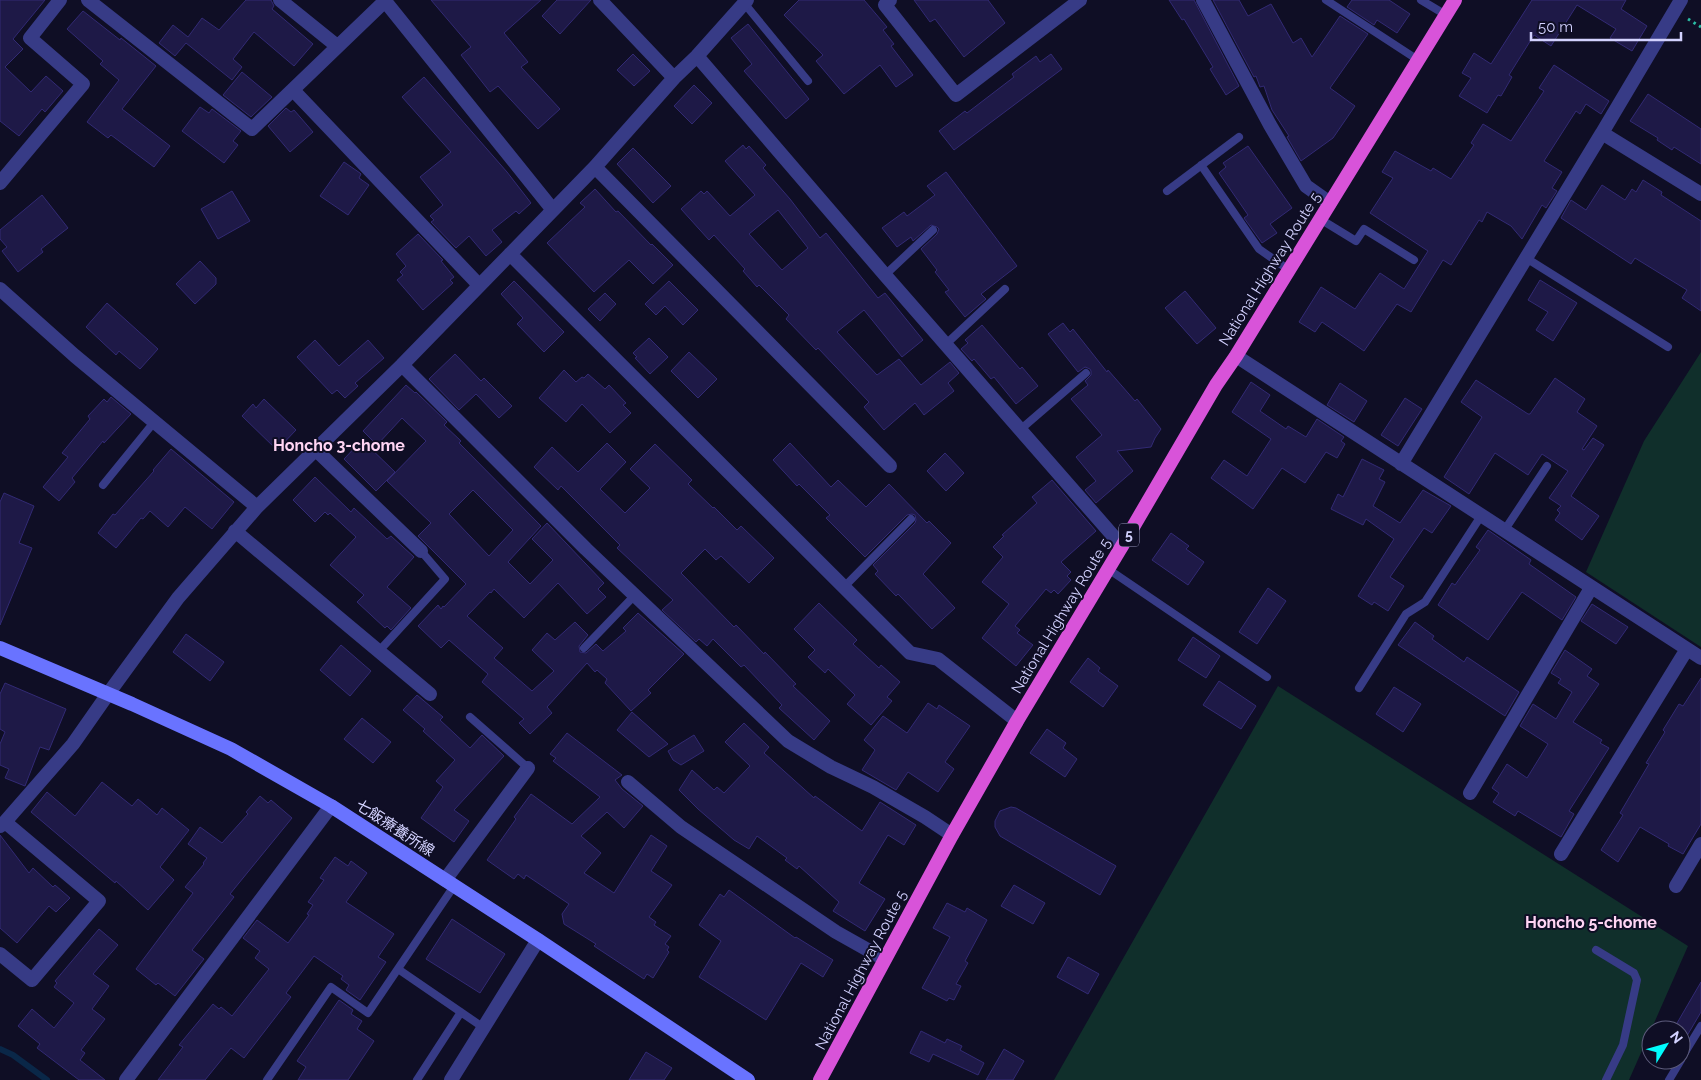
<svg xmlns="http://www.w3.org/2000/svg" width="1701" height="1080" font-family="Raleway,'Noto Sans JP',sans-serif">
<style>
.green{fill:#102f2b}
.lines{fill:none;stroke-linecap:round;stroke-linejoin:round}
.stream{stroke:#0a2748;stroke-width:6}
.building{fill:#1e1947;stroke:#322a74;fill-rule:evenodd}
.path{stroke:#2abba4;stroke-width:3;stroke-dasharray:2.5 4;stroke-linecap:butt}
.service{stroke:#373b86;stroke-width:8}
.minor{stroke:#373b86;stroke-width:14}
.secondary{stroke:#6973ff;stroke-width:14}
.trunk{stroke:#d853d9;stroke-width:14}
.labels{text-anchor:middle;stroke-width:4;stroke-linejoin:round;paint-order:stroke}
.shield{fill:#0f0e25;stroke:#9897be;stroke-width:1}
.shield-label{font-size:14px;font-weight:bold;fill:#d3d2ff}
.street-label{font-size:15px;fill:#d3d2ff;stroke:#0f0e25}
.neighbourhood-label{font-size:16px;font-weight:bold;fill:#ffd4f3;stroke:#0f0e25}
</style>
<rect width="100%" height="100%" fill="#0f0e25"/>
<path class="green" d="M1701 352V647L1586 572 1644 441Z
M1278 686 1688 946 1629 1080H1054Z"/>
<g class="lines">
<path class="stream" d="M0 1049 13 1055 47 1080"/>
</g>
<path class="building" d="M0 0H45L13 39 23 49 5 67 31 92 46 76 63 91 45 112 42 109 19 136 0 121Z
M246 0H271L274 6 272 9 313 44 294 66 254 32 233 59 242 67 232 80 186 43 175 56 159 43 173 25 188 37 202 18 219 30Z
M431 0H541L504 33 528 62 521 67 560 109 538 129 498 86 490 92 461 55 471 47Z
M557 0H591L560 34 542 16Z
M799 0H864L887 27 883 30 894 44 891 46 913 75 896 87 880 65 844 94 816 61 823 55 784 15Z
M914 0H988L1005 23 964 57 935 19 930 22Z
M1169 0H1194L1239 86 1226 95 1210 69 1213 67 1184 19 1182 20Z
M1213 0H1239L1248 16 1271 4 1293 43 1301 38 1312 57 1340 16 1368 34 1330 88 1355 106 1333 138 1301 161 1287 137 1289 136 1272 110 1264 86 1260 87 1256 76 1254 77Z
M1352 0H1389L1410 14 1397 33 1377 20 1374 25 1347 7Z
M1532 0H1626L1621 9 1647 26 1632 51 1610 38 1616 29 1577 5 1551 46 1534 35 1509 75 1512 77 1501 96 1498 95 1487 113 1459 96 1471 78 1462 73 1474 53 1491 64Z
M83 11 120 40 121 38 156 66 122 109 170 146 154 167 111 135 108 138 87 122 119 80 100 64 103 61 67 29Z
M748 24 809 99 786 119 744 71 752 64 731 38Z
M633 54 650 71 634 86 617 70Z
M1051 54 1062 69 954 150 939 131 965 111 967 113 1014 77 1012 74 1036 56 1040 62Z
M1554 65 1609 101 1601 114 1586 104 1580 114 1576 111 1544 161 1562 172 1552 188 1557 191 1546 208 1542 205 1522 239 1511 226 1487 212 1482 222 1479 220 1451 265 1443 260 1411 312 1397 304 1364 351 1322 322 1315 332 1299 322 1321 287 1355 309 1380 273 1404 289 1428 251 1370 213 1393 178 1382 172 1395 151 1431 171 1433 168 1451 179 1474 145 1471 143 1483 124 1511 141 1544 91 1539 88Z
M242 72 272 97 251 117 223 95Z
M424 77 507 172 531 203 519 214 516 211 492 230 502 242 486 256 469 236 456 248 431 222 434 220 430 216 443 205 420 177 451 152 402 97Z
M694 85 712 103 692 124 674 106Z
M1648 94 1701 129V164L1674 147 1672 150 1657 140 1658 138 1630 121Z
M200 107 209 113 212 109 241 131 233 141 238 145 224 163 182 131Z
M286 108 291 112 294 110 313 132 290 152 268 126Z
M743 145 746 149 749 146 766 165 763 168 790 199 820 238 826 233 878 298 885 293 923 340 902 357 864 310 837 332 877 375 899 359 921 385 950 362 959 373 948 383 954 391 924 415 915 403 884 430 864 407 869 402 818 348 816 350 786 319 789 315 759 285 757 287 743 271 745 269 714 235 709 240 681 209 701 191 704 194 707 191 730 216 755 195 725 161ZM778 210 808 248 782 270 749 234Z
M1248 146 1292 208 1270 224 1277 233 1262 243 1244 218 1248 215 1219 173 1226 167 1223 163Z
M633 148 671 186 653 203 617 164Z
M344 162 360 173 361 174 359 178 369 185 348 215 320 196Z
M946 172 1017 266 981 294 986 299 965 317 945 292 949 290 935 272 937 270 921 249 937 234 939 229 937 227 931 225 913 241 911 237 897 247 882 228 904 212 907 216 935 195 927 186Z
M1643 180 1662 192 1661 195 1701 221V311L1682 298 1687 290 1635 258 1631 264 1561 218 1571 200 1586 210 1602 185 1625 200 1632 189 1636 192Z
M595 189 616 212 618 211 651 245 652 244 673 265 653 284 629 260 594 292 547 243 585 207 580 203Z
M232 191 250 221 218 239 201 209Z
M42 195 68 228 41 249 43 252 18 272 2 251 7 247 0 239V230Z
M418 234 443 260 441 261 454 277 450 280 453 283 423 310 397 280 403 275 400 272 406 266 396 254Z
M200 261 216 278V284L195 304 176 284Z
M1540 280 1577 303 1553 341 1536 330 1548 312 1528 300Z
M514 281 564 332 544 352 517 324 523 318 501 294Z
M669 281 698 310 683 325 665 306 656 315 645 304Z
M1185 291 1216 328 1197 344 1165 308Z
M605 293 616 304 600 321 588 309Z
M107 303 158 349 140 369 119 351 116 355 86 327Z
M1063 323 1070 332 1073 329 1107 372 1108 370 1135 401 1137 399 1161 429 1155 438 1151 447 1117 451 1133 471 1096 503 1085 490 1096 481 1076 457 1102 435 1071 399 1088 385 1085 381 1091 375V371L1090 369 1085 367 1078 372 1048 334Z
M982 325 1020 369 1022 367 1038 386 1016 404 994 377 991 379 974 359 972 361 961 349 968 343 965 340Z
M649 338 668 357 650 374 635 358 637 357 633 353Z
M315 340 339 366 368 340 384 358 355 383 358 386 345 398 337 390 332 394 297 357Z
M689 352 717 379 698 398 671 371Z
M455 354 481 381 484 378 512 406 499 418 476 394 459 410 429 379Z
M564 370 576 382 582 377 584 378 588 374 605 389 609 385 626 403 623 405 631 413 610 433 582 404 566 422 539 398Z
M1555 378 1585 399 1577 412 1597 426 1582 449 1584 450 1593 438 1604 445 1571 496 1599 516 1582 540 1555 520 1560 513 1557 510 1561 506 1549 498 1568 471 1542 454 1528 475 1495 453 1469 494 1444 477 1482 417 1461 402 1476 380 1528 414H1530Z
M1251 382 1270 395 1260 411 1286 429 1288 426 1306 437 1317 419 1344 437 1341 441 1345 444 1337 458 1326 452 1305 483 1282 468 1253 509 1211 478 1224 460 1247 476 1271 439 1232 412Z
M1340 383 1367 401 1354 422 1327 405Z
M406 385 415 393 416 392 447 422 444 425 461 441 459 443 541 526 508 562 530 584 553 560 532 539 547 523 604 583 598 589 606 597 587 614 558 583 524 618 494 589 491 593 490 592 467 616 503 648 494 658 532 691 554 671 532 650 547 633 555 640 575 622 588 635 579 646 580 652 586 653 596 644 603 651 626 631 623 628 638 613 684 654 648 690 651 693 631 711 605 683 607 679 597 670 595 672 587 663 547 707 552 713 530 734 519 723 524 719 482 682 488 674 449 640 441 648 418 626 438 605 441 609 443 606 444 607 466 584 418 536 431 523 387 481 426 441 402 418 377 445 363 431ZM473 490 513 530 489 556 449 514Z
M111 397 131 414 104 443 103 441 72 478 75 482 59 501 43 487 68 457 62 453 90 419 88 416 104 399 107 402Z
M1405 398 1422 409 1398 446 1381 435Z
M264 399 296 430 277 450 242 416 253 404 256 408Z
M362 440 395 472 376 491 344 459Z
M607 443 626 462 600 489 625 513 650 488 630 469 655 444 692 480 688 484 713 508 714 507 737 530 741 526 774 558 749 583 721 556 716 560 705 549 681 573 734 627 736 625 764 654 765 652 796 684 793 686 830 721 814 740 779 708 782 705 744 665 741 667 713 639 707 646 699 639 696 642 662 610 673 600 617 548 620 545 561 486 558 490 534 467 552 447 578 472Z
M790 443 831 487 838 480 866 507 889 484 927 523 929 521 951 543 923 574 955 608 932 629 898 594 896 596 875 574 878 571 873 565 915 523 916 520 915 515 912 514 907 515 865 557 826 518 830 515 799 484 797 486 773 460Z
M171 449 234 502 212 529 185 507 168 527 150 511 143 519 141 518 116 548 98 533 113 514 115 515 154 471 153 470Z
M945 453 964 473 946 491 927 471Z
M1362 459 1384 470 1379 479 1385 482 1373 506 1400 523 1423 490 1451 506 1432 533 1424 528 1390 577 1404 586 1388 611 1374 602 1372 605 1358 596 1394 539 1366 519 1363 525 1331 509 1338 494 1343 497Z
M315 477 351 512 354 508 387 539 391 536 414 557 387 587 411 608 391 630 387 626 385 628 357 602 364 595 330 565 356 537 330 513 328 515 325 512 315 522 293 500Z
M1052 480 1096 531 1061 562 1071 572 1067 576 1071 580 1058 594 1054 590 1051 593 1046 589 1015 626 1020 630 1017 633 1033 645 1016 666 982 638 1009 604 982 582 1003 557 993 547 1004 536 1002 535 1037 503 1032 497Z
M4 493 34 506 19 543 32 548 0 625V502Z
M1488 530 1531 560 1529 564 1576 597 1562 620 1522 592 1488 640 1438 605 1452 583 1455 585 1480 550 1476 547Z
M1171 533 1189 546 1186 549 1204 562 1188 585 1152 560Z
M1268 588 1286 601 1257 644 1239 632Z
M819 603 857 640 853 644 879 668 881 665 900 682 887 697 892 701 871 725 847 704 855 695 828 669 825 673 808 657 815 650 794 629Z
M1592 604 1628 627 1616 644 1581 621Z
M1415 622 1434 636 1432 639 1464 662 1467 657 1519 692 1505 716 1398 645Z
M186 634 224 662 210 681 173 652Z
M1193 637 1220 656 1206 678 1178 660Z
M341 645 371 671 350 696 320 670Z
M1565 650 1592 669 1587 676 1599 684 1573 722 1602 740 1600 743 1609 748 1569 811 1574 814 1561 837 1518 811 1515 816 1493 802 1499 793 1492 788 1507 764 1527 778 1548 744 1520 726 1533 704 1556 719 1572 692 1558 683 1561 679 1551 673Z
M1088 658 1100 668 1098 671 1118 686 1103 707 1070 682Z
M1701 678V824L1683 854 1668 846 1669 844 1640 827 1618 862 1601 850 1623 815 1620 813 1649 764 1646 763 1665 732 1663 730 1679 704 1683 706Z
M1219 681 1256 706 1241 729 1203 705Z
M5 683 66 709 49 750 40 747 25 786 5 778 9 769 0 765V744L5 732 0 729V694Z
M1394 687 1421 704 1403 732 1376 714Z
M417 695 443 717 440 720 470 748 482 735 504 756 454 810 469 821 454 842 421 818 443 787 436 781 455 760 423 731 425 729 403 710Z
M928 703 937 709 939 705 970 726 945 762 954 769 938 792 908 772 896 790 862 770 875 750 864 740 883 716 907 733Z
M632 712 668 744 649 757 617 730Z
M362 718 391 742 373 763 344 739Z
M744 723 769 747 764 753 814 798 815 796 862 831 880 802 916 825 904 845 888 835 859 883 885 899 865 931 833 911 839 902 799 866 797 869 785 860 787 858 757 836 749 849 734 840 698 809 679 790 692 770 714 790 717 787 724 793 750 766 725 742Z
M1047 729 1066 743 1063 748 1077 759 1065 777 1030 753Z
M567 733 622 775 615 780 622 789 643 806 624 828 607 812 581 836 601 853 584 873 614 893 651 835 667 846 651 871 672 885 649 917 656 922 654 925 671 936 665 944 669 947 667 950 669 952 653 978 647 974 644 979 594 946 596 944 564 924 562 914 569 904 526 875 524 879 518 874 514 879 487 860 516 819 514 817 531 794 572 824 600 797 553 761 556 758 550 754Z
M694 735 704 751 681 765 673 760 668 751Z
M102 782 132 806 138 799 157 815 162 808 189 830 160 867 174 880 148 910 116 881 115 883 31 812 47 792 75 816Z
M260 796 268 803 271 800 292 818 230 894 234 897 192 950 204 959 175 996 158 983 156 985 136 969 193 893 185 887 204 864 203 863 207 858 188 844 200 827 222 843 248 814 246 812Z
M1011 807 1016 808 1116 866 1100 895 1000 836 995 827V821L1000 811Z
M0 835 29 873 33 868 53 887 55 885 70 898 56 912 49 906 17 943 0 928Z
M335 857 348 866 351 861 367 873 346 902 394 934 378 957 386 962 360 1000 346 990 349 985 341 979 343 976 314 956 286 993 291 997 244 1058 231 1048 205 1080H158L183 1047 179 1045 213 1004 219 1009 221 1007 232 1016 269 969 255 958 260 951 243 938 257 920 288 943 309 915 307 914 313 905 308 902 324 880 320 878Z
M1014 885 1045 903 1033 924 1001 906Z
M729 890 795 938 796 937 833 960 823 977 801 963 766 1020 699 977 721 941 699 925 720 894 724 897Z
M947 903 965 912 967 908 987 920 965 961 968 963 956 984 961 986 954 1000 949 998 947 1001 922 988 950 937 933 928Z
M452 919 505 954 480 993 426 959Z
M99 929 118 945 93 974 109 986 92 1009 105 1019 81 1050 85 1053 80 1060 105 1080H79L37 1048 40 1044 18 1026 32 1009 54 1028 74 1003 54 987 57 983 55 981Z
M1068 957 1099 974 1088 994 1057 977Z
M1701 982V1012L1681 1046V1030H1673Z
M339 1000 353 1010 351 1014 362 1021 357 1029 374 1041 348 1080H298L306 1067 297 1061Z
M921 1031 945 1043 947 1039 962 1046 960 1050 984 1063 978 1075 933 1054 929 1062 910 1053Z
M1004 1049 1024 1061 1013 1080H986Z
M646 1052 672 1068 664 1080H629Z"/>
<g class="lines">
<path class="path" d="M1688 19 1701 27"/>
<path class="service" d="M1326 0 1418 60
M1421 0 1446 15
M744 3 808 81
M1201 165 1259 249 1289 270
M1167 191 1239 137
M1320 219 1356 241 1364 229 1414 260
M1526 258 1668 347
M885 275 933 230
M945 345 1005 289
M1021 429 1086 373
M103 485 155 421
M1504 531 1547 466
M1108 569 1267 677
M844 587 911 519
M584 648 635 595
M379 651 445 579 421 551
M1359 688 1406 614 1425 602 1481 516
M470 717 528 768
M1596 950 1634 973 1637 980 1623 1045 1606 1080
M398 969 484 1028
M1681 1059 1701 1026
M267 1080 331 987 368 1013 454 886
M417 1080 461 1012
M1669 1080 1681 1060"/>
<path class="minor" d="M88 0 252 129 385 1 553 210
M280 0 337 46
M600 0 674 78
M890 0 885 5 956 95 1080 0
M1203 0 1270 125 1306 186 1330 203
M1681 0 1602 133 1701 194
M697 56 885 275 1122 546
M293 90 479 285
M595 167 890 466
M0 183 83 84 30 38 60 0
M510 254 910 653 938 659 1017 721
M0 289 75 356 257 507
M1236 356 1701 658
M402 365 586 549 788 741 831 767 873 787 925 817 952 835
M315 449 421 551
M1401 464 1602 133
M235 531 430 694
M628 782 681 827 836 932 884 959
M1470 793 1591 588
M0 826 5 822 73 744 108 694 178 598 257 507 402 365 595 167 674 78 697 56 747 0
M1561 854 1687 649
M445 880 528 768
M1676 886 1701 844
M0 954 32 980 99 901 5 822
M126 1080 331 806
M451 1080 538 940"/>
<path class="secondary" d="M0 648 132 704 231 749 331 806 538 940 748 1080"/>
<path class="trunk" d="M820 1080 952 835 1017 721 1122 546 1216 385 1236 356 1455 0"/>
</g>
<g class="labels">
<rect class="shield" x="1119" y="523.5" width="20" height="23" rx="4"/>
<g class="shield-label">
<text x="1129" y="540">5</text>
</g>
<g class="street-label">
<text transform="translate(1270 269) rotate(-58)" y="5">National Highway Route 5</text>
<text transform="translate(1061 616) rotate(-59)" y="5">National Highway Route 5</text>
<text transform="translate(395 828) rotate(33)" y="5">七飯療養所線</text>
<text transform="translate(861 970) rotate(-62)" y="5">National Highway Route 5</text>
</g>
<g class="neighbourhood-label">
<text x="339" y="451">Honcho 3-chome</text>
<text x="1591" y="928">Honcho 5-chome</text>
</g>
</g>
<g transform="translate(1666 1045) rotate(53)"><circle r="24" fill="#0f0e25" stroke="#5d5c7c"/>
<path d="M0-4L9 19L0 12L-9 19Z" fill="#00fcfd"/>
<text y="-8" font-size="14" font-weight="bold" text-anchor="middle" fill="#d3d2ff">N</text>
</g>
<path d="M1531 32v8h150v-8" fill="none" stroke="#d3d2ff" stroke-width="2.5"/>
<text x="1538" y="32" font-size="15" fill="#d3d2ff" stroke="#0f0e25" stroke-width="4" paint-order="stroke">50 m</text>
</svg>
